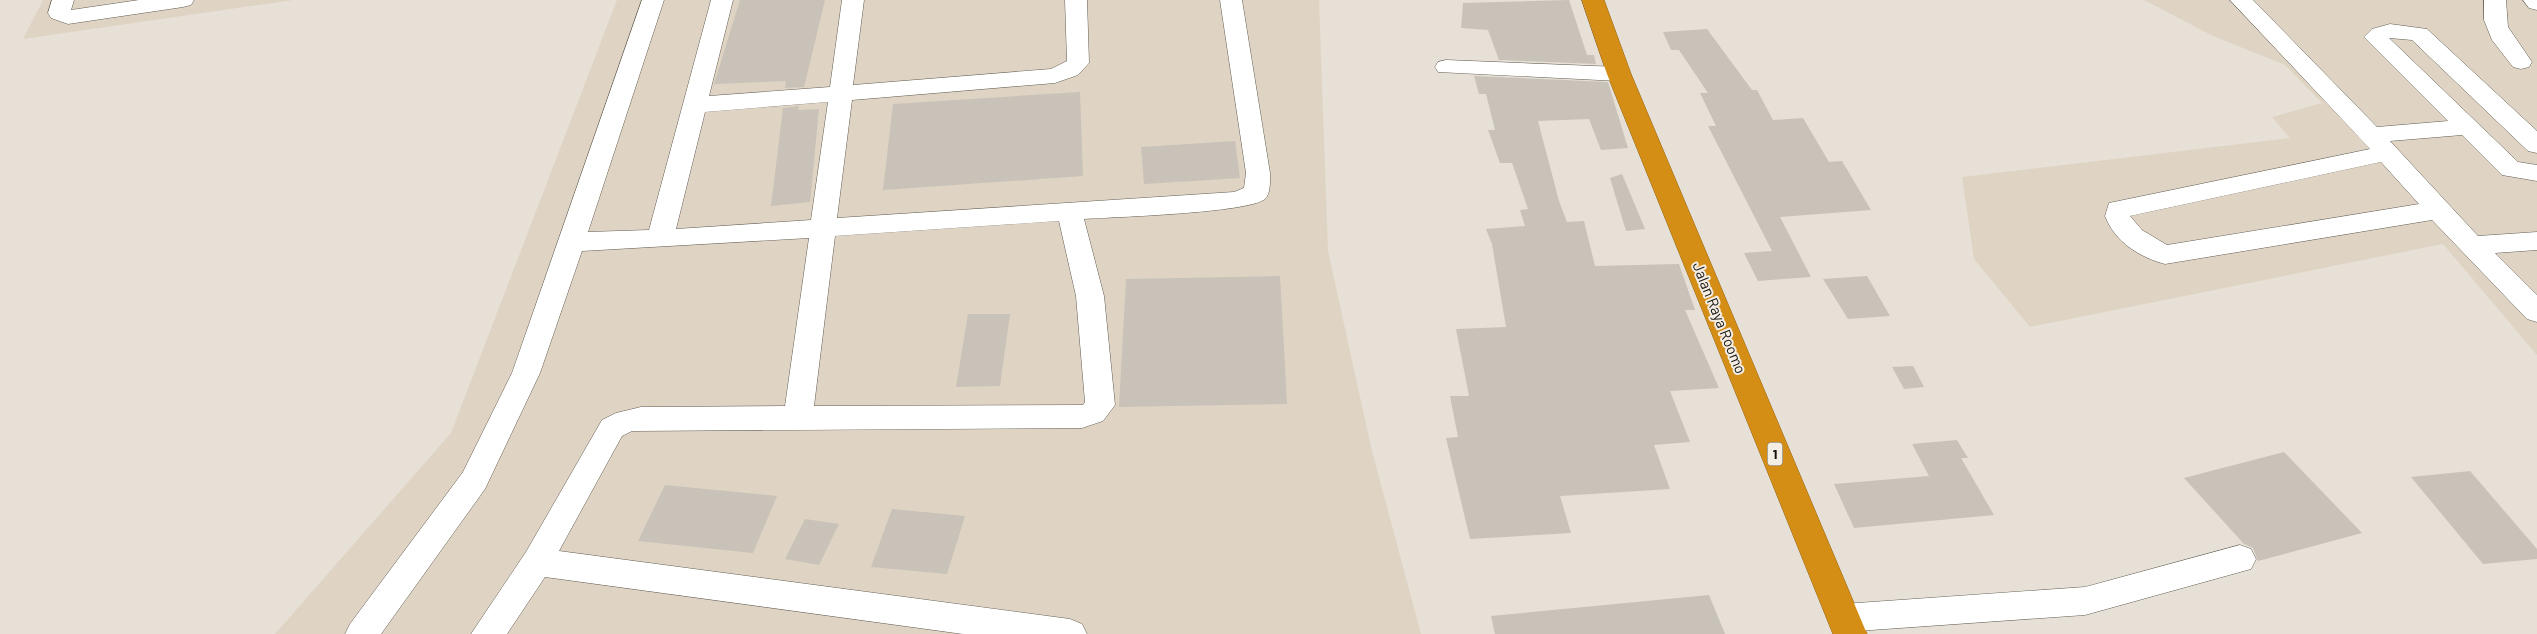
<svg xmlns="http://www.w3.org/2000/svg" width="2537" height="634" font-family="Barlow,sans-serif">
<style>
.built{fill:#dfd4c3}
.building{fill:#c8c2b8}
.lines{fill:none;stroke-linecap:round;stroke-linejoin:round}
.minor-casing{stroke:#625d54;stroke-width:1}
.highway-casing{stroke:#916213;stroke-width:1}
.minor{fill:#fff;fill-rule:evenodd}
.highway{fill:#d48d15;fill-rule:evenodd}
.labels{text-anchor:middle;stroke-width:4;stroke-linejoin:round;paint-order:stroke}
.shield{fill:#f4ede3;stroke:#58544f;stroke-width:1}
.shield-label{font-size:14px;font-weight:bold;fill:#15130f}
.street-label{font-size:15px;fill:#15130f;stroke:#f4ede3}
</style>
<rect width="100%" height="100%" fill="#e6e0d6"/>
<path class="built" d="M43 0H293L23 39Z
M617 0H1319L1328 251 1371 447 1421 634H275L451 433Z
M2144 0H2537V355L2443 244 2030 327 1974 259 1962 177 2290 138 2272 117 2322 103 2285 65 2213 36Z"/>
<path class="building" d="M740 0H825L804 87 785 88 786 81 714 84Z
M1569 0 1587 55H1594L1596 64 1499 60 1488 30 1461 28 1463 3Z
M1707 29 1752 90H1757L1773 120 1803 118 1829 162 1842 161 1871 210 1780 217 1811 277 1758 281 1744 253 1772 251 1708 126H1716L1700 93H1708L1679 50H1671L1663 32Z
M1474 76 1608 82 1628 148 1601 150 1589 119 1538 121 1559 201 1567 222 1584 221 1595 266 1679 264 1695 310H1685L1719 388 1670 391 1690 442 1654 445 1670 489 1560 496 1571 533 1470 539 1446 438 1458 437 1450 396H1469L1456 329 1506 327 1492 244 1486 229 1525 226 1520 210 1528 209 1512 163H1500L1488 130H1495L1486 94H1479Z
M1080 92 1083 176 883 190 893 104Z
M799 106 798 110 819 109 810 202 771 206 783 108Z
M1235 141 1240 178 1144 184 1141 147Z
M1622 174 1645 229 1626 231 1610 178Z
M1280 276 1287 404 1119 407 1126 279Z
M1867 276 1890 316 1848 319 1823 279Z
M968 314H1010L1000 386 956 387Z
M1913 366 1924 387 1904 389 1892 367Z
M1957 440 1968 458H1961L1994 515 1854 528 1834 484 1929 476 1912 444Z
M2284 452 2362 533 2258 561 2253 548 2244 544 2184 478Z
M2470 471 2537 549V559L2483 564 2411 477Z
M665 485 777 496 753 553 638 541Z
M892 509 965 516 947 574 871 567Z
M805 519 839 524 819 565 785 559Z
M1709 595 1725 634H1495L1491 616Z"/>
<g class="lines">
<g class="minor-casing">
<path id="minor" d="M52 0H74L71 10 139 0H194L191 5 183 7 68 24 51 18 48 13Z
M642 0H664L588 232 649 230 711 0H733L709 96 830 87 842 0H864L853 85 1051 69 1067 61 1065 0H1087L1089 63 1078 75 1055 83 852 100 837 218 1234 192 1244 188 1246 173 1220 0H1242L1270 173C1270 180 1271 193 1265 199 1248 213 1114 217 1084 219L1104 296 1115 405 1103 421 1082 428 632 431 622 436 559 551 1070 619 1082 624 1087 634H963L545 577 507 634H471L526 552 602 420 616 413 641 407 785 406 809 238 582 251 540 373 485 489 381 634H345L350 624 463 472 512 373ZM828 102 811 220 676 229 705 112ZM1059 221 1076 296 1085 402 1083 405 814 406 835 236Z
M2230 0H2253L2377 127 2448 121 2364 37 2372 29 2390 24 2427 29 2537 131V153L2528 151 2412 40 2389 38 2518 162 2537 165V181L2502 175 2462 135 2390 141 2478 236 2537 232V250L2495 253 2537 295V322L2527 319 2432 220 2165 264C2139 257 2115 242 2105 216L2109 203 2370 149ZM2381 162 2419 204 2167 245 2142 230 2130 216Z
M2484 0H2506L2508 27 2532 62 2529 67 2521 69 2513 67 2492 40 2484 20Z
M2523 0H2537V10L2529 8Z
M1446 60 1619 67 1627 69 1631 74 1627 79 1619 81 1438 72 1435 67 1438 62Z
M2240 545 2251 549 2256 559 2251 569 2085 615 1843 632 1831 628 1827 618 1831 608 1843 604 2085 587Z"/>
</g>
<g class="highway-casing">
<path id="highway" d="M1582 0H1604L1631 74 1867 634H1833L1607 74Z"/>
</g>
<use href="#minor" class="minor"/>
<use href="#highway" class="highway"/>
</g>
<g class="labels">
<rect class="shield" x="1767.5" y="442.5" width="15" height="23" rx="4"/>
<g class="shield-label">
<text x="1775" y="459">1</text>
</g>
<g class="street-label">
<text transform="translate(1719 318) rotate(68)" y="5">Jalan Raya Roomo</text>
</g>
</g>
</svg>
